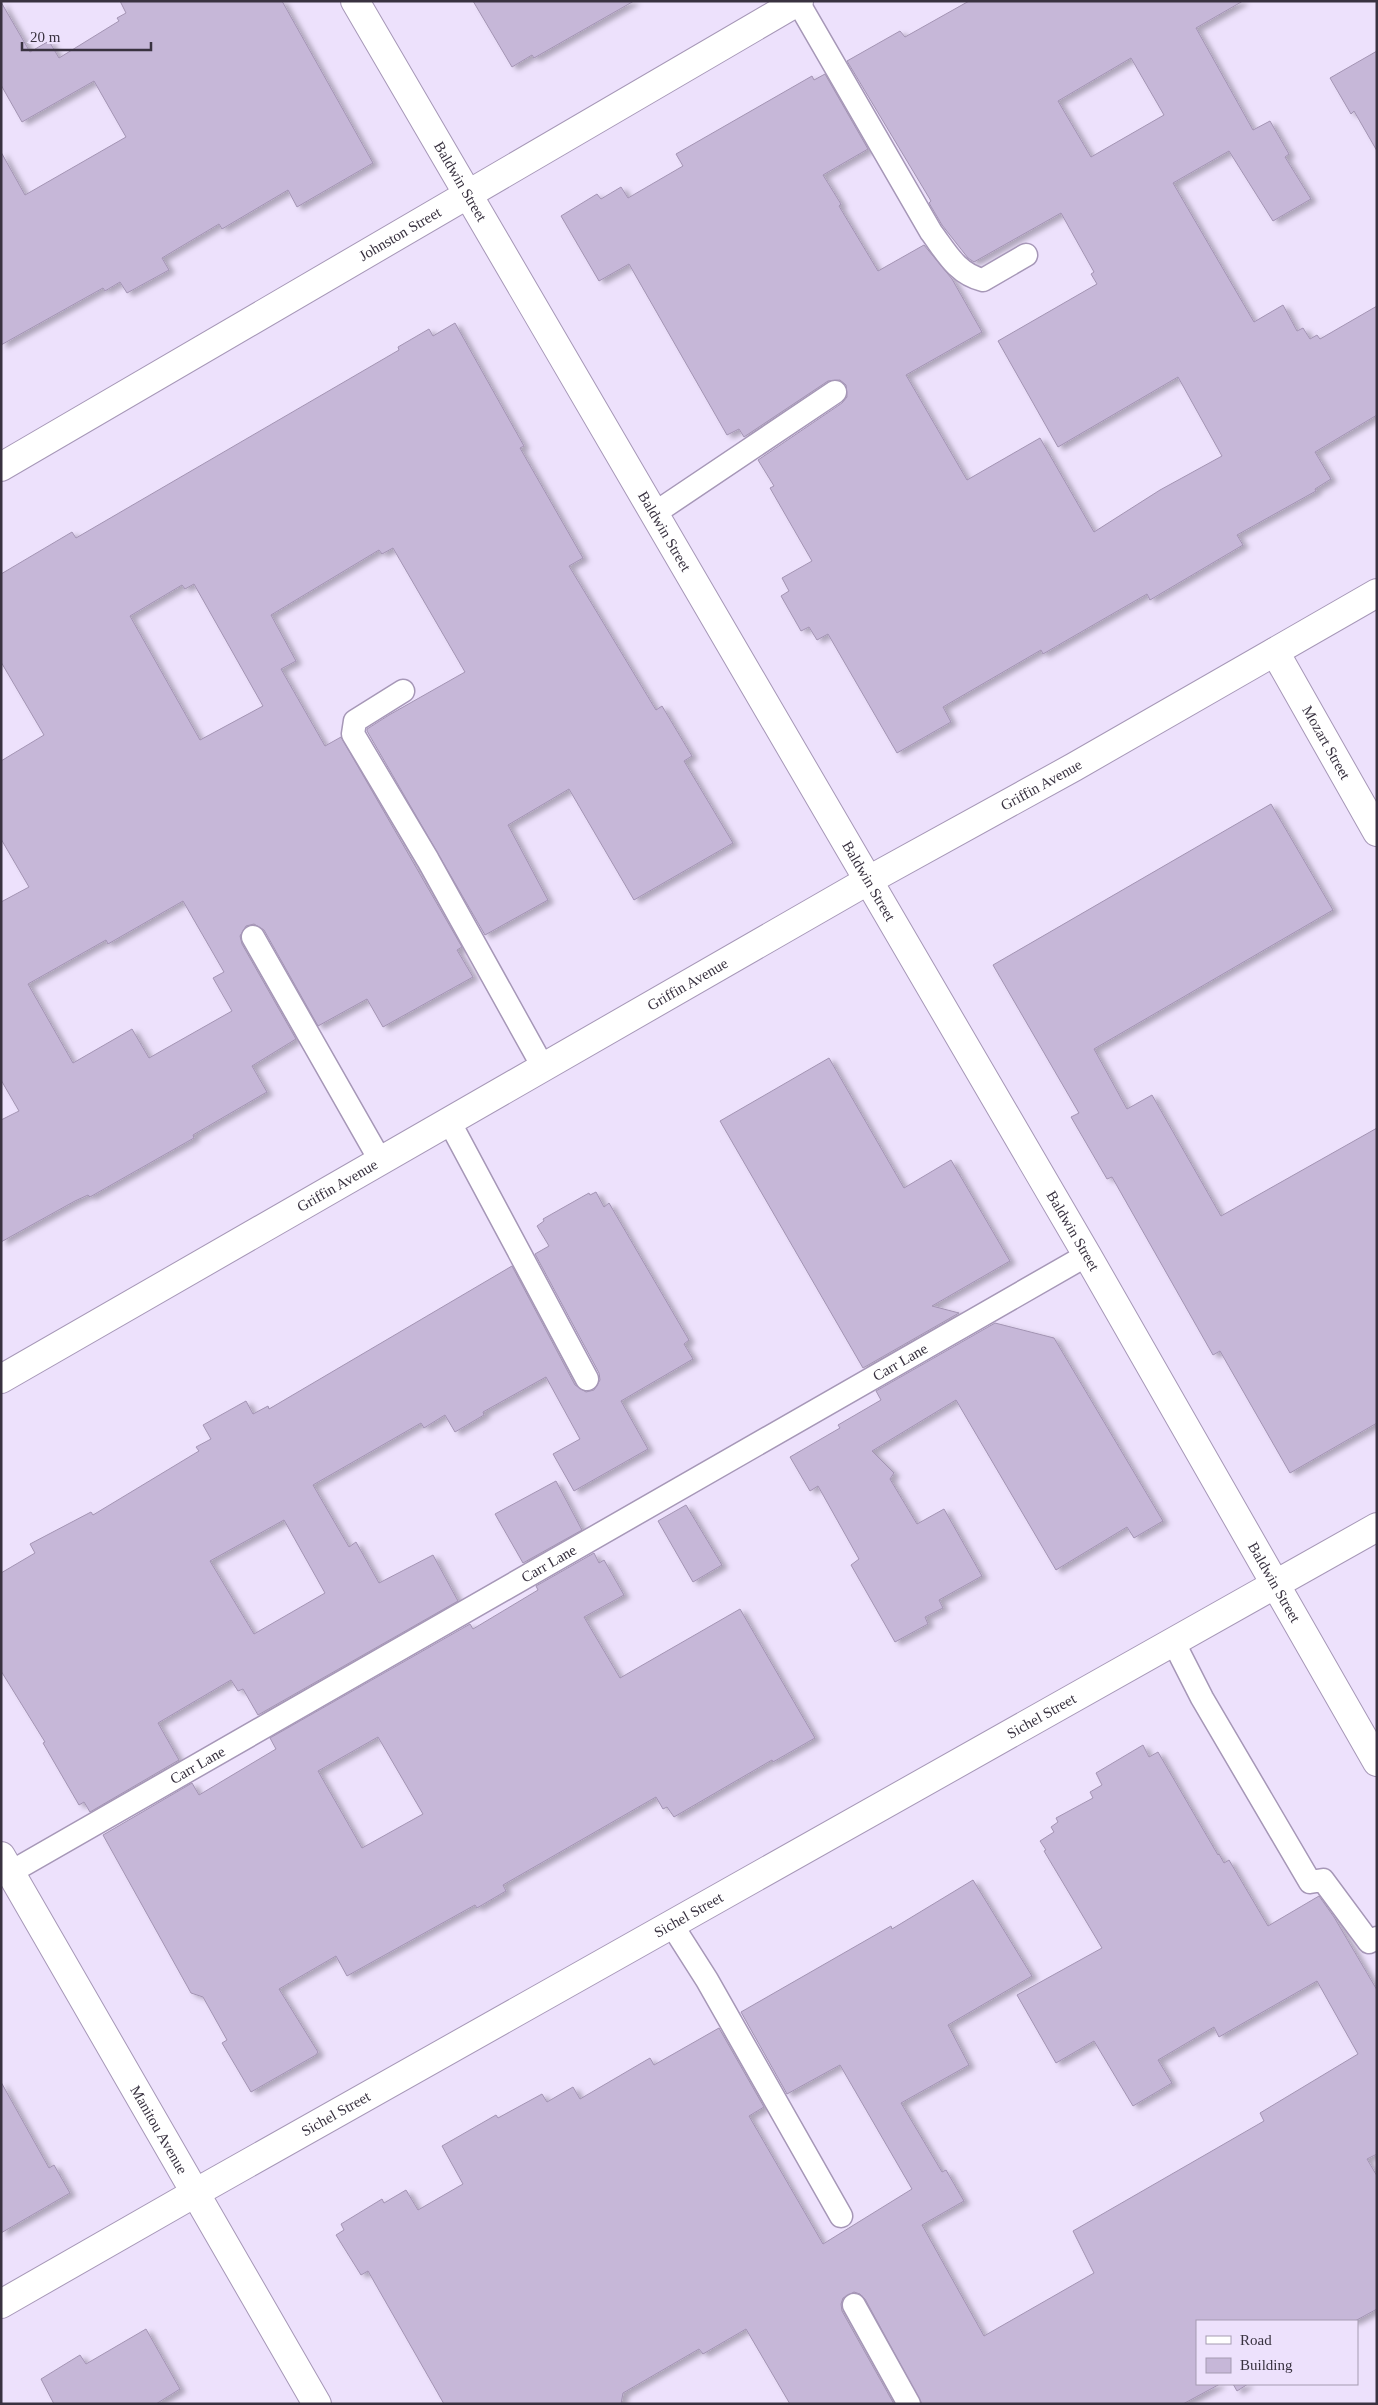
<svg xmlns="http://www.w3.org/2000/svg" width="1378" height="2405" font-family="'Times New Roman',serif">
<style>
.building{fill:#c6b7d8;stroke:#a394b3;fill-rule:evenodd;filter:url(#shadow)}
.lines{fill:none;stroke-linecap:round;stroke-linejoin:round}
.lane-casing{stroke:#a697b7;stroke-width:25}
.street-casing{stroke:#a697b7;stroke-width:30}
.secondary-casing{stroke:#a697b7;stroke-width:30}
.lane{stroke:#fff;stroke-width:22}
.street{stroke:#fff;stroke-width:28}
.secondary{stroke:#fff;stroke-width:28}
.labels{text-anchor:middle;stroke-width:4;stroke-linejoin:round;paint-order:stroke}
.street-label{font-size:15px;fill:#393240;stroke:#ede1fc}
</style>
<defs>
<filter id="shadow"><feDropShadow dx="5.5" dy="3" stdDeviation="2.5" flood-color="#0004"/></filter>
</defs>
<rect width="100%" height="100%" fill="#ede1fc"/>
<path class="building" d="M120 1H282L373 163 297 207 288 190 222 229 219 224 162 258 169 270 127 293 120 282 105 291 103 288 1 345V152L25 195 126 137 94 81 22 122 1 85V2L30 52 49 41 59 58 119 21 117 18 126 13Z
M473 1H634L534 58 532 55 512 67Z
M969 1H1243L1196 28 1253 130 1270 121 1289 154 1285 157 1311 199 1273 221 1229 151 1173 183 1254 322 1283 305 1297 331 1303 328 1310 339 1317 335 1320 339 1377 306V415L1315 452 1331 479 1315 489 1316 491 1237 535 1243 545 1150 600 1147 594 1043 654 1041 650 943 707 951 722 897 753 828 634 817 640 809 627 801 631 781 596 789 591 782 578 812 561 770 488 774 486 758 460 842 403 847 397 846 385 840 380 828 381 744 437 739 429 727 435 629 264 599 281 561 216 597 194 601 199 621 187 628 198 683 166 676 154 812 76 814 80 825 74 868 149 823 175 841 204 839 206 878 271 924 245 952 279 982 332 906 375 967 480 1040 438 1094 532 1160 490 1222 456 1178 377 1058 447 998 341 1097 284 1091 274 1094 272 1061 213 974 262 968 258 942 225 929 203 931 201 847 61 900 31 905 37ZM1131 58 1164 115 1091 157 1058 101Z
M1377 51V151L1354 111 1351 114 1330 78Z
M455 323 524 446 520 448 583 558 569 566 656 710 662 706 692 756 684 761 733 843 634 900 569 789 508 825 548 900 485 935 367 731V729L389 715 465 672 393 548 382 554 379 550 271 615 296 661 281 669 325 746 341 737 462 947 457 950 473 977 383 1027 367 999 318 1026 264 930 254 924 246 926 240 936 242 944 296 1039 252 1066 267 1092 193 1135 194 1138 90 1197 88 1195 75 1201 1 1242V1120L19 1111 1 1080V902L29 887 1 839V761L44 735 1 662V574L72 532 76 538 399 350 398 347 429 329 433 336ZM194 584 263 706 200 740 130 616 182 585 185 589ZM183 901 224 972 213 978 232 1011 149 1058 132 1029 73 1063 28 984 106 940 108 944Z
M1271 804 1333 910 1094 1049 1127 1109 1152 1095 1221 1216 1377 1128V1423L1290 1473 1220 1351 1213 1355 1112 1177 1107 1179 1071 1117 1079 1113 993 965Z
M829 1058 904 1188 951 1160 1010 1261 932 1306 959 1313 863 1368 720 1121Z
M596 1192 604 1207 609 1203 689 1340 684 1344 693 1359 621 1401 648 1449 574 1491 553 1454 580 1439 546 1377 483 1412 484 1415 455 1432 445 1415 424 1428 421 1423 313 1485 349 1547 356 1542 379 1583 433 1555 458 1601 258 1715 243 1689 238 1691 231 1680 158 1723 179 1760 90 1812 84 1802 79 1805 43 1743 45 1742 1 1671V1573L35 1553 30 1544 91 1512 93 1515 199 1451 196 1447 211 1439 203 1425 246 1401 253 1414 268 1406 269 1409 512 1266 575 1385 586 1392 594 1390 600 1380 599 1373 535 1254 549 1246 537 1226 544 1221 543 1219 589 1193 590 1195ZM284 1520 325 1593 254 1634 210 1561Z
M995 1323 1054 1338 1163 1521 1134 1538 1127 1527 1056 1570 956 1400 872 1451 894 1473 890 1479 917 1524 944 1509 982 1576 939 1600 943 1608 925 1617 928 1624 895 1642 851 1565 859 1559 818 1486 810 1491 790 1457 840 1428 838 1425 881 1400 876 1391Z
M556 1481 582 1530 523 1563 495 1514Z
M686 1505 722 1565 693 1582 658 1521Z
M594 1553 599 1563 604 1560 624 1595 584 1617 620 1678 740 1609 815 1738 773 1762 772 1760 674 1817 667 1807 663 1809 656 1797 503 1885 506 1891 477 1908 475 1905 347 1976 336 1956 279 1989 318 2052 316 2055 251 2092 222 2043 227 2040 203 1997 191 1993 103 1835 192 1783 199 1795 276 1749 270 1738 470 1624 473 1629 538 1590 536 1586ZM378 1737 423 1814 362 1848 318 1771Z
M1143 1745 1149 1757 1158 1752 1218 1855 1219 1854 1224 1863 1229 1860 1268 1926 1319 1896 1334 1917 1377 1990V2154L1367 2159 1377 2176V2309L1355 2321H1197V2384H1220L1183 2404H922L865 2299 860 2294 854 2292 843 2298 841 2304 842 2311 894 2404H790L746 2329 703 2354 699 2349 623 2393 621 2404H444L368 2271 361 2275 336 2235 344 2230 341 2224 382 2199 384 2203 406 2190 418 2210 463 2184 442 2146 496 2115 498 2118 542 2094 547 2102 573 2087 580 2099 650 2058 654 2065 719 2028 764 2107 749 2116 823 2244 912 2189 840 2065 787 2094 741 2012 891 1926 892 1929 973 1880 1032 1976 948 2025 969 2065 901 2103 942 2172 946 2170 964 2201 922 2225 984 2336 1094 2273 1073 2231 1264 2121 1260 2113 1358 2054 1317 1981 1219 2037 1214 2027 1158 2060 1172 2083 1133 2106 1094 2041 1056 2063 1017 1995 1102 1948 1044 1851 1046 1850 1040 1841 1054 1832 1051 1827 1058 1822 1056 1818 1093 1798 1090 1792 1102 1785 1096 1773Z
M1 2082 49 2168 54 2165 70 2193 1 2233Z
M146 2329 180 2389 156 2404H54L41 2379 80 2355 86 2364Z
M1233 2384H1248L1237 2391Z"/>
<g class="lines">
<g class="lane-casing">
<g id="lane">
<path d="M798 2 931 232C946 252 957 274 983 280L1026 255"/>
<path d="M655 513 835 392"/>
<path d="M403 691 355 721 353 734 428 860 543 1067"/>
<path d="M253 937 380 1160"/>
<path d="M449 1121 587 1379"/>
<path d="M1174 1643 1202 1698 1310 1882 1323 1880 1369 1942 1377 1938"/>
<path id="s1" d="M11 1872 1087 1255"/>
<path d="M672 1925 707 1980 841 2216"/>
<path d="M854 2305 909 2404"/>
</g>
</g>
<g class="street-casing">
<g id="street">
<path id="s2" d="M355 1 1087 1255 1377 1762"/>
<path id="s3" d="M1 467 799 1"/>
<path id="s4" d="M1275 652 1377 832"/>
<path id="s5" d="M1 1856 317 2404"/>
<path id="s6" d="M1 2304 195 2193 1377 1527"/>
</g>
</g>
<g class="secondary-casing">
<g id="secondary">
<path id="s7" d="M1 1379 869 880 1074 767 1377 593"/>
</g>
</g>
<use href="#lane" class="lane"/>
<use href="#street" class="street"/>
<use href="#secondary" class="secondary"/>
</g>
<g class="labels">
<g class="street-label">
<text dy="5" stroke="none"><textPath href="#s2" startOffset="209">Baldwin Street</textPath></text>
<text dy="5" stroke="none"><textPath href="#s3" startOffset="462">Johnston Street</textPath></text>
<text dy="5" stroke="none"><textPath href="#s2" startOffset="614">Baldwin Street</textPath></text>
<text dy="5" stroke="none"><textPath href="#s4" startOffset="104">Mozart Street</textPath></text>
<text dy="5" stroke="none"><textPath href="#s7" startOffset="1198">Griffin Avenue</textPath></text>
<text dy="5" stroke="none"><textPath href="#s2" startOffset="1019">Baldwin Street</textPath></text>
<text dy="5" stroke="none"><textPath href="#s7" startOffset="792">Griffin Avenue</textPath></text>
<text dy="5" stroke="none"><textPath href="#s7" startOffset="388">Griffin Avenue</textPath></text>
<text dy="5" stroke="none"><textPath href="#s2" startOffset="1424">Baldwin Street</textPath></text>
<text dy="5" stroke="none"><textPath href="#s1" startOffset="1025">Carr Lane</textPath></text>
<text dy="5" stroke="none"><textPath href="#s1" startOffset="620">Carr Lane</textPath></text>
<text dy="5" stroke="none"><textPath href="#s2" startOffset="1829">Baldwin Street</textPath></text>
<text dy="5" stroke="none"><textPath href="#s6" startOffset="1195">Sichel Street</textPath></text>
<text dy="5" stroke="none"><textPath href="#s1" startOffset="215">Carr Lane</textPath></text>
<text dy="5" stroke="none"><textPath href="#s6" startOffset="790">Sichel Street</textPath></text>
<text dy="5" stroke="none"><textPath href="#s6" startOffset="385">Sichel Street</textPath></text>
<text dy="5" stroke="none"><textPath href="#s5" startOffset="316">Manitou Avenue</textPath></text>
</g>
</g>
<rect width="1378" height="2405" fill="none" stroke="#393240" stroke-width="5"/>
<rect x="1196" y="2320" width="162" height="65" fill="#ede1fc" stroke="#a59bb1"/>
<rect x="1206" y="2336" width="25" height="8" fill="#ffffff" stroke="#a59bb1"/>
<text x="1240" y="2345" font-size="15" fill="#393240">Road</text>
<rect x="1206" y="2358" width="25" height="15" fill="#c6b7d8" stroke="#a59bb1"/>
<text x="1240" y="2370" font-size="15" fill="#393240">Building</text>
<path d="M22 42v8h129v-8" fill="none" stroke="#393240" stroke-width="2.5"/>
<text x="30" y="42" font-size="15" fill="#393240" stroke="#ede1fc" stroke-width="4" paint-order="stroke">20 m</text>
</svg>
